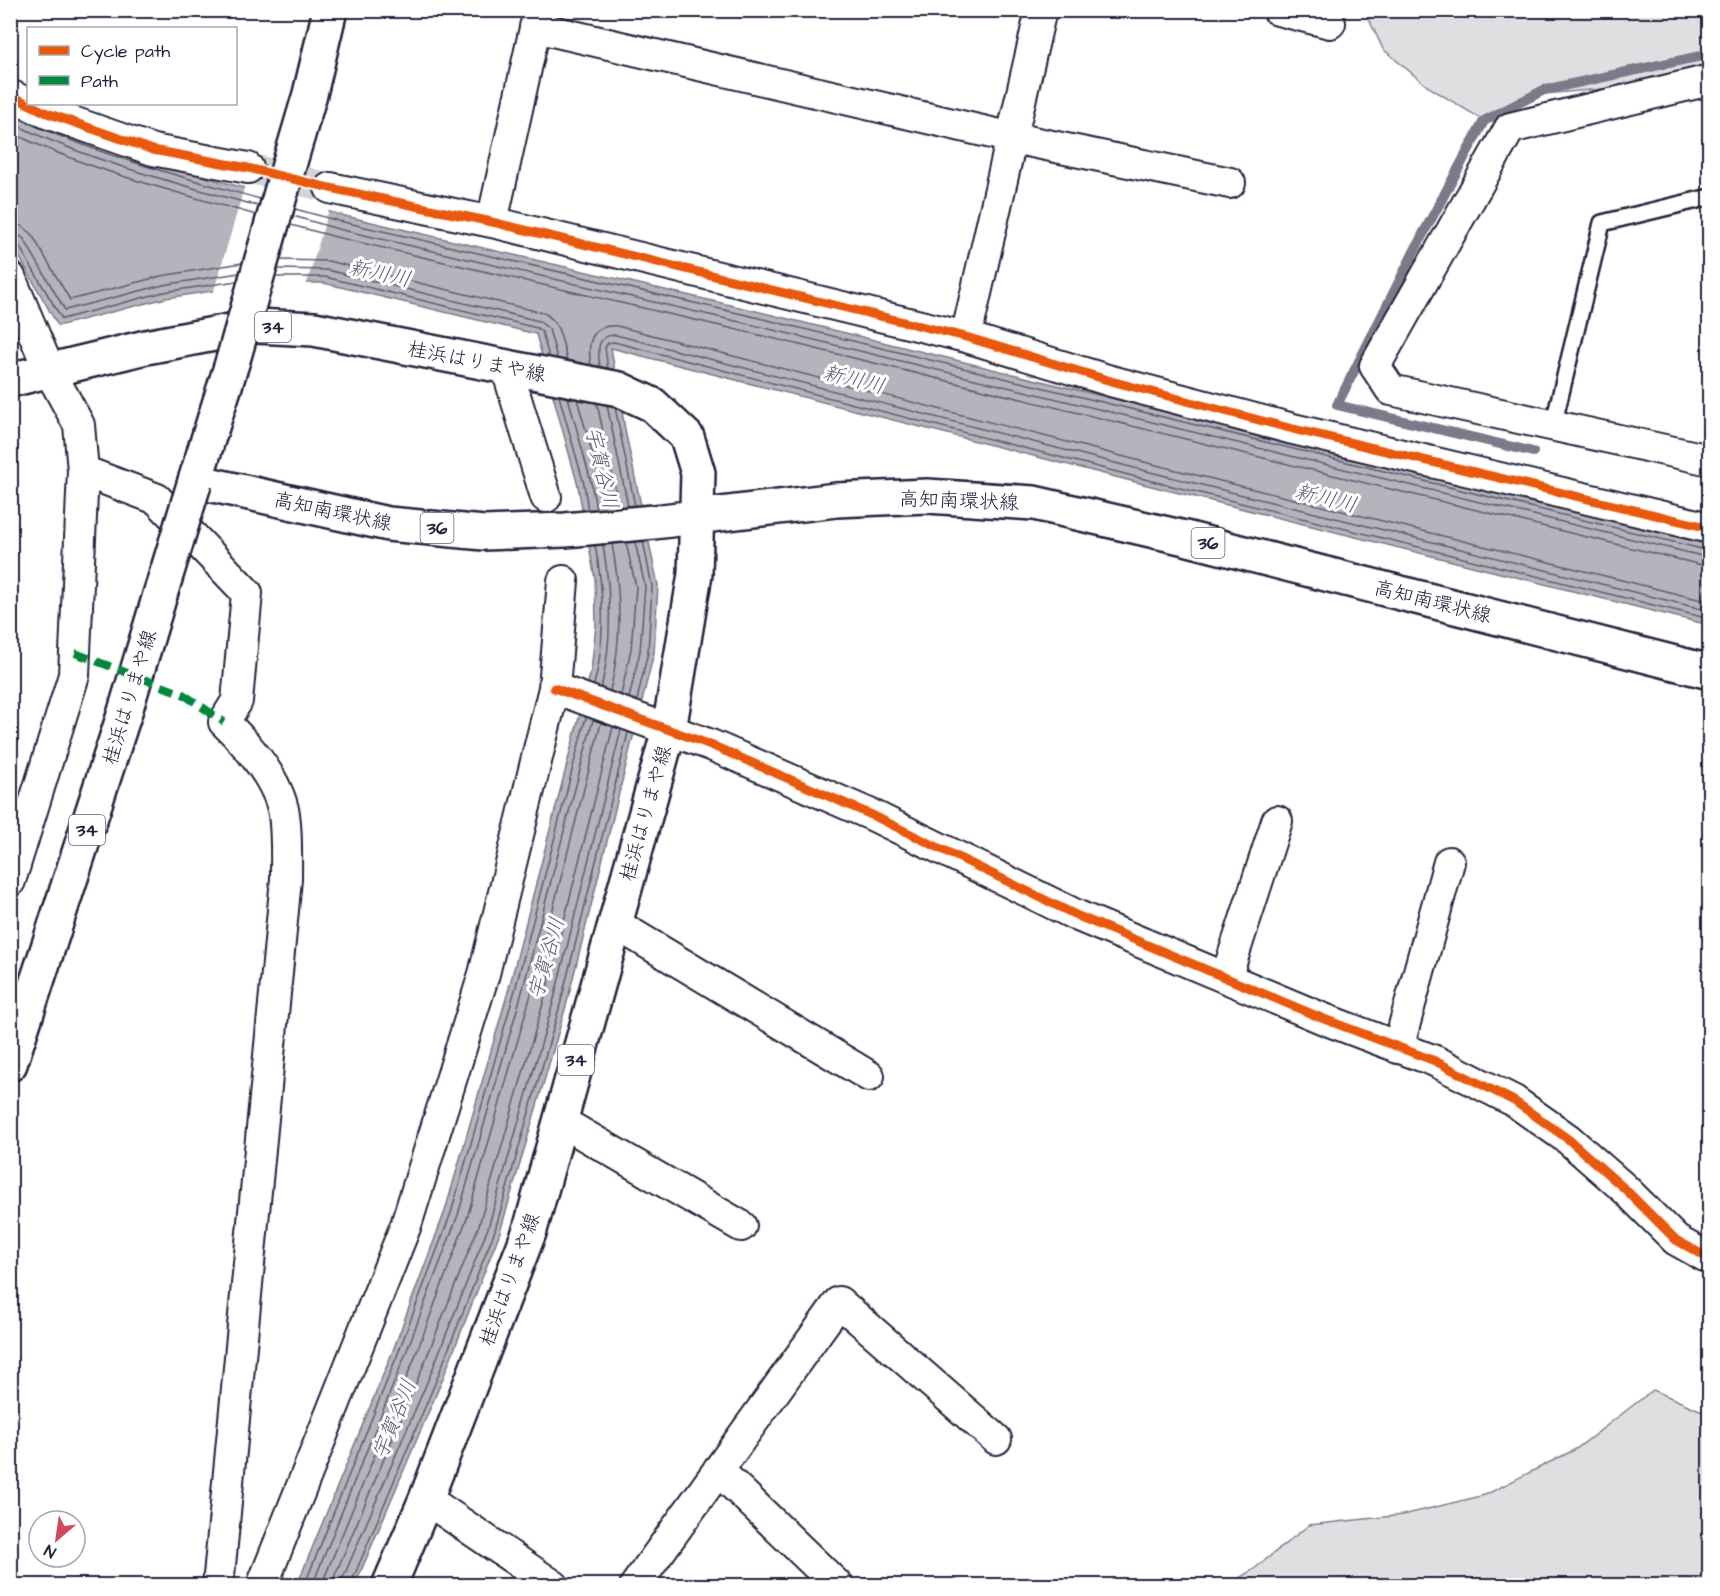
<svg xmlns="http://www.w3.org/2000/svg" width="1720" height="1596" font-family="'Architects Daughter','Klee One',sans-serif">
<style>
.green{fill:#dfdfe2;stroke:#80808e;stroke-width:1.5}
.water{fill:#b4b4bc;stroke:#7a7a88;stroke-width:1.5}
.pier{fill:#fff}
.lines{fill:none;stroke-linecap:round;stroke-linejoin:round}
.shore{stroke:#5c5c6f;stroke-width:1.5}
.stream{stroke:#7a7a88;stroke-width:10}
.minor-tunnel{stroke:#d3d3d8;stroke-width:30;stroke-dasharray:30 15;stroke-linecap:butt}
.service-casing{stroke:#22223b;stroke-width:20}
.minor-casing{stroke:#22223b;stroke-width:34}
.primary-casing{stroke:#22223b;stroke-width:38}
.service{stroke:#fff;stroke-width:15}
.minor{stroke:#fff;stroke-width:30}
.primary{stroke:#fff;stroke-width:33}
.primary-bridge-casing{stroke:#22223b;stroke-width:38;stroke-linecap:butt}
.primary-bridge{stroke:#fff;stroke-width:33}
.quiet{stroke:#00873e;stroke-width:8;stroke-dasharray:15 8;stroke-linecap:butt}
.cycleway-casing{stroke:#fff;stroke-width:13}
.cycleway{stroke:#e8590c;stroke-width:9}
.labels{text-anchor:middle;stroke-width:6;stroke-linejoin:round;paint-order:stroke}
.shield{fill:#fff;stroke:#646476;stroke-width:1.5}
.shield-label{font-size:18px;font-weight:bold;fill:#22223b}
.street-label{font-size:20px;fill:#22223b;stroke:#fff}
.water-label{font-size:21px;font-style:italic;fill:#5c5c6f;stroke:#fff}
</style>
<rect width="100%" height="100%" fill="#fff"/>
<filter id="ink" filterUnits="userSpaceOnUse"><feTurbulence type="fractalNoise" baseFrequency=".0167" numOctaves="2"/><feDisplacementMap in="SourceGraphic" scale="12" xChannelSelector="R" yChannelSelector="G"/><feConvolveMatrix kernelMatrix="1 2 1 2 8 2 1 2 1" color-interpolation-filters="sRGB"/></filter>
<g filter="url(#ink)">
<path class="green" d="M1365 11H1709V70L1685 82 1532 95 1486 122 1427 86 1383 49Z
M1653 1390 1709 1414V1585H1228L1254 1569 1309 1525 1403 1515 1485 1495 1576 1449Z"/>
<path class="water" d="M10 107 141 159 341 215 756 311 1709 545V625L1151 486 611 348 626 435 658 585 654 653 566 1006 500 1232 443 1378 355 1585H297L392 1353 445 1211 509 988 591 671 596 625 595 579 578 486 536 334 324 283H264L166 298 58 326 11 242Z"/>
<path class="pier" d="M245 185 329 209 306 286H264L213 294Z"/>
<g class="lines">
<path class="shore" d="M10 114C90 153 176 175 260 199
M10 122C89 161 175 183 258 206
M10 132C88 170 173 191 256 215
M295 209 339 221 755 317 1710 551
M293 216 338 229 753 325 1710 558
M10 224 22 226 31 233 70 300 161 276 242 263
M291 225 336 237 751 333 1710 567
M10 233 18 234 24 239 65 310 163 285 239 273
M10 241 18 244 62 319 164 292 237 281
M280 260 328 261 544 313C561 322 562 343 567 360
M278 269 327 270 539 321 549 329 557 358
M276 277H325L537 328 542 332 549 357
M591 365C587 344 590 324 617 326L1156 465 1710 602
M600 367C598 352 595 334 616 335L1154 473 1710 611
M608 369 605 348 608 343 614 342 1152 481 1710 619
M559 396 584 484 588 510
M568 397 591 482 596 509
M577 399 600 480 605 508
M597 403 619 507
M607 405 628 506
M615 407 635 506
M594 685C606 639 604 591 595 545
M601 688C613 641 611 592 603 545
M610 691C622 643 621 592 612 544
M621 695 631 649 636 587 626 543
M629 698 640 651 645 586 635 542
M637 700 648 652 652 586 643 541
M304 1586 397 1356 451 1213 515 990 586 717
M312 1586 404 1358 458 1215 522 992 593 720
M321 1586 413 1362 467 1218 531 994 601 723
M333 1586 335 1575 422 1369 479 1225 544 1000 613 727
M342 1586 343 1578 431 1373 488 1228 553 1003 621 730
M350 1586 438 1376 495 1230 560 1005 628 733"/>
<path class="stream" d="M1533 452 1337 405 1423 234 1484 121 1544 90 1710 54"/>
<path class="minor-tunnel" d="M248 168 330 188"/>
<g class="service-casing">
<path id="service" d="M1553 426 1602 223 1710 197"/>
</g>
<g class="minor-casing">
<path id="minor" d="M1278 10 1330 23
M535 27 1013 138 1230 183
M1710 80 1510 128 1375 366 1391 390 1710 460
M10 95 47 113 153 150 248 168
M330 188 492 222 966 337 1111 381 1293 429 1710 528
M492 222 539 10
M10 277 49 370 79 425 83 471 74 675 10 881
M966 337 1041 10
M506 366 546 497
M83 471 157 499 247 593 237 701 224 722C248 745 278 780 284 814 287 835 286 857 286 879L218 1586
M554 688 711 745 874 816 1078 916 1324 1019 1435 1061 1514 1101 1568 1139 1625 1189 1676 1240 1710 1259
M614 923 869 1076
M1226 978 1277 821
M1398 1048 1449 862
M560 1121 741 1226
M718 1470 838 1586
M426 1499 554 1586
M262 1586 406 1225 484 974 554 688 563 581
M635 1586 839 1302 996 1439"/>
</g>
<g class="primary-casing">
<path id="primary" d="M282 189 310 94 330 10
M233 360 195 481 388 524 484 533 565 530 654 522 836 500 927 496 1034 503 1185 538 1710 672
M10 380 146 347 256 326 314 329 619 389 653 405 687 437 698 473 695 574 669 730 530 1230 426 1499 389 1586
M10 1064 124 715 160 595"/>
</g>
<use href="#service" class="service"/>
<use href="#minor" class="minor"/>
<use href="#primary" class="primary"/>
<g class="primary-bridge-casing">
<path id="primary-bridge" d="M233 360 282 189
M160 595 195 481"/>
</g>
<use href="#primary-bridge" class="primary-bridge"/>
<path class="quiet" d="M75 653 183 694 224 722"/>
<g class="cycleway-casing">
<path id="cycleway" d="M10 95 47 113 153 150 248 168 330 188 492 222 966 337 1111 381 1293 429 1710 528
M554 688 711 745 874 816 1078 916 1324 1019 1435 1061 1514 1101 1568 1139 1625 1189 1676 1240 1710 1259"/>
</g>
<use href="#cycleway" class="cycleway"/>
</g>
</g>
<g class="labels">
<g class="shield">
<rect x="255" y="312" width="36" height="30" rx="4.5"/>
<rect x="420.5" y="513" width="33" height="30" rx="4.5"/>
<rect x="1191.5" y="528" width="33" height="30" rx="4.5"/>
<rect x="69" y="815" width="36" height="30" rx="4.5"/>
<rect x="558" y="1045" width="36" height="30" rx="4.5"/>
</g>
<g class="shield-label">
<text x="273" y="333">34</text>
<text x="437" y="534">36</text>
<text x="1208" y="549">36</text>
<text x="87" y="836">34</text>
<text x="576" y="1066">34</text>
</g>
<g class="street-label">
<text transform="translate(477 361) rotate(11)" y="7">桂浜はりまや線</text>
<text transform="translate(959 500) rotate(2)" y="7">高知南環状線</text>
<text transform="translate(333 511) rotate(12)" y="7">高知南環状線</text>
<text transform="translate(1433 601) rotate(14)" y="7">高知南環状線</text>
<text transform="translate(129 697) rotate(-73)" y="7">桂浜はりまや線</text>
<text transform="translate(645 813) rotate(-74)" y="7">桂浜はりまや線</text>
<text transform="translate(509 1279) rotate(-70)" y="7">桂浜はりまや線</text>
</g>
<g class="water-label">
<text transform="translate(380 273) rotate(12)" y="7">新川川</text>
<text transform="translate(854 379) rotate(14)" y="7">新川川</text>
<text transform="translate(602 468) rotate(77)" y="7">宇賀谷川</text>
<text transform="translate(1326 498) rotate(14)" y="7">新川川</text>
<text transform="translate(546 958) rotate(-74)" y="7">宇賀谷川</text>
<text transform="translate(394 1419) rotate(-68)" y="7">宇賀谷川</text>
</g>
</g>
<rect width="1720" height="1596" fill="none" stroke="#fff" stroke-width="36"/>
<rect x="18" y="18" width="1684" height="1560" fill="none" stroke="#22223b" stroke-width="2" filter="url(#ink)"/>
<rect x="27" y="27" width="210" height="78" fill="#ffffff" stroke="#a7a7b1" stroke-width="1.5"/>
<rect x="39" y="46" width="30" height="9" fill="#e8590c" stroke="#a7a7b1" stroke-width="1.5"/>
<text x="81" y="57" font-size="18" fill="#22223b">Cycle path</text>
<rect x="39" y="76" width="30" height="9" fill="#00873e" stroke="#a7a7b1" stroke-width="1.5"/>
<text x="81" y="87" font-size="18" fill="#22223b">Path</text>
<g transform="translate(57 1539) rotate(209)"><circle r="28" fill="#ffffff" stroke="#a7a7b1" stroke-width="1.5"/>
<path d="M0-4.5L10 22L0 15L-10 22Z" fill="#d1495b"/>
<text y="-9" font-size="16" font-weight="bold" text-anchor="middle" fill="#22223b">N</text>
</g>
</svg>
